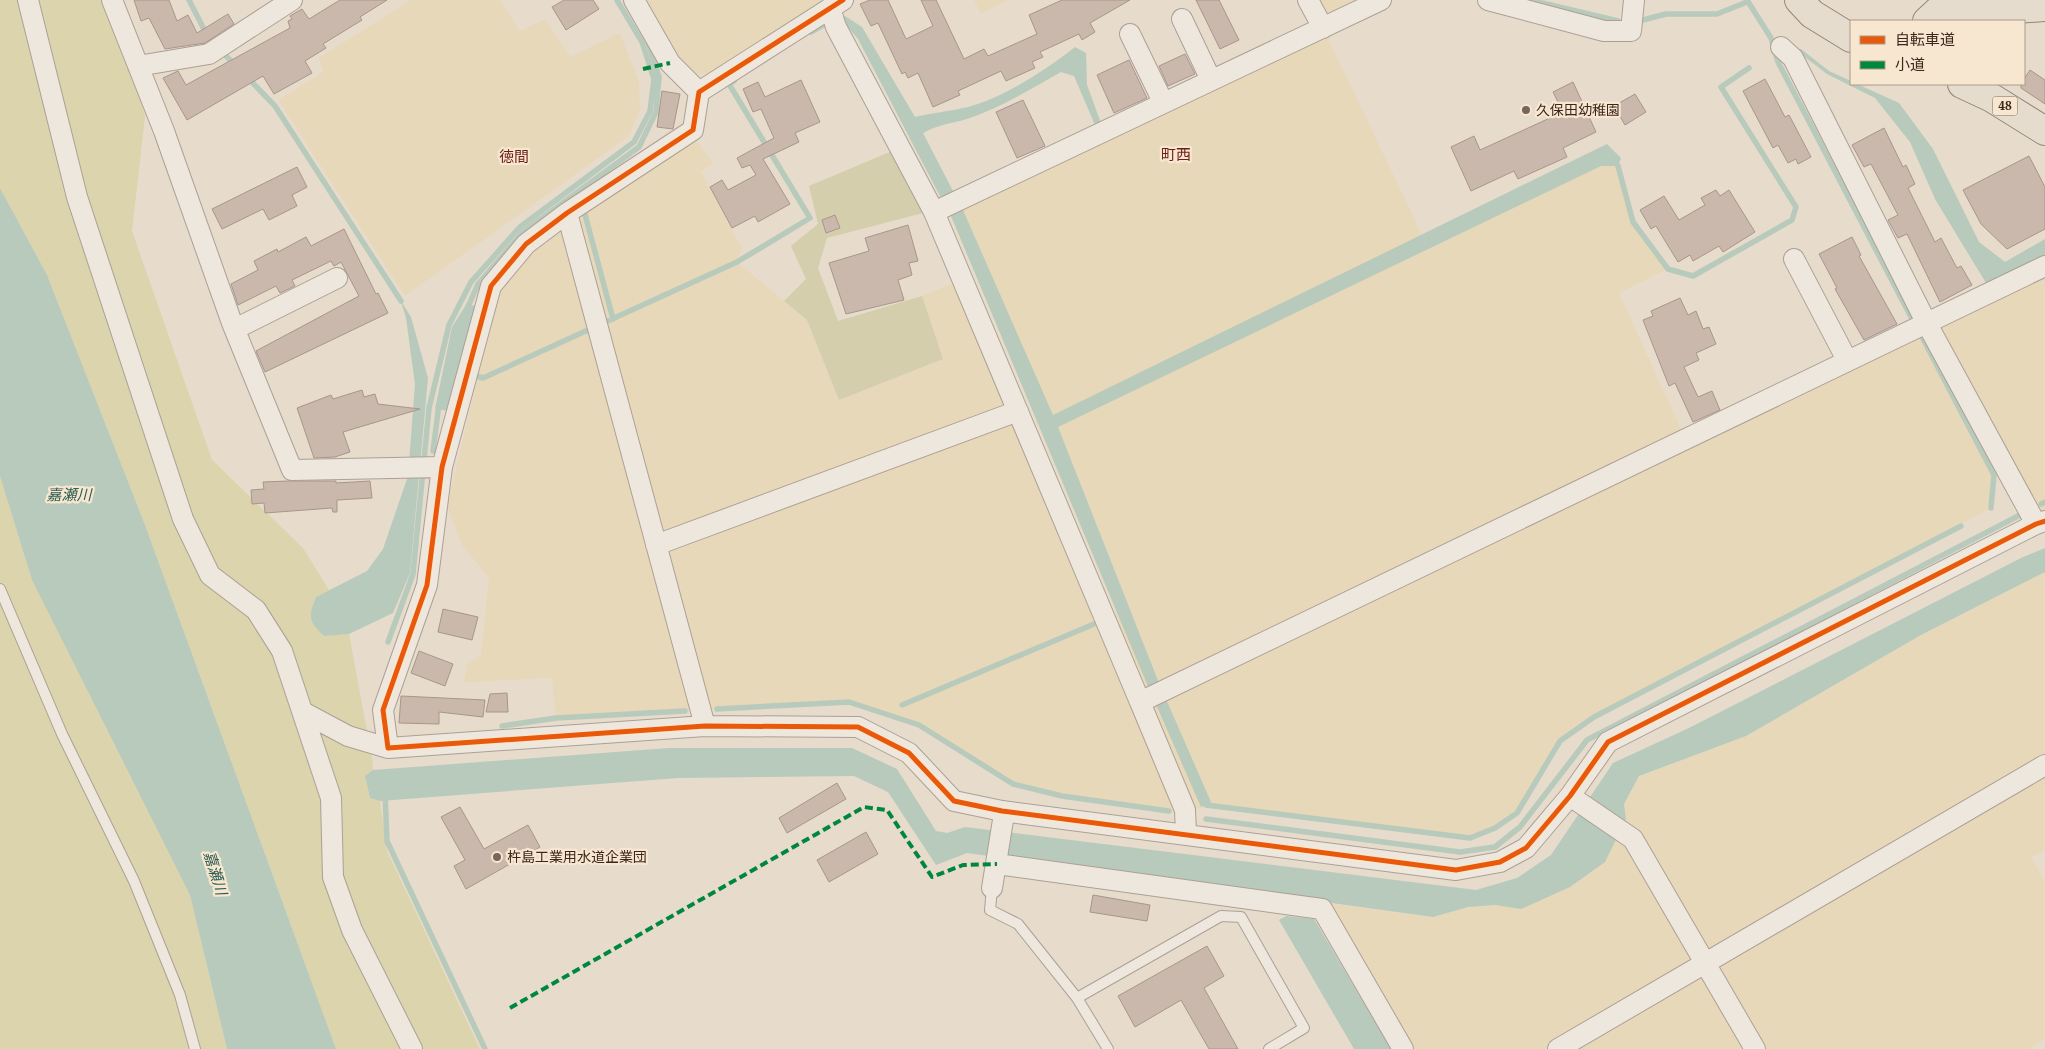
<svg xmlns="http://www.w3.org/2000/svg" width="2045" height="1049" font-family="'Noto Serif','Noto Sans JP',serif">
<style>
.farmland{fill:#e8d8ba}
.green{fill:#dbd4ac}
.cemetery{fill:#d4ceac}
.water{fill:#b7cabc}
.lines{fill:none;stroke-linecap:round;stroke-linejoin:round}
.stream{stroke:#b7cabc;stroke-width:5.5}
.building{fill:#cab8ac;stroke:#a7968a}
.service-casing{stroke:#aca095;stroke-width:12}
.minor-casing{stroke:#aca095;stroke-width:22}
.primary-casing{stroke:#91867b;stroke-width:30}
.service{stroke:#eee7de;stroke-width:10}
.minor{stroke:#eee7de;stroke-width:20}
.primary{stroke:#e6dcce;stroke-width:28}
.quiet{stroke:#00873e;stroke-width:4;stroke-dasharray:8 4;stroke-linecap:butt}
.cycleway-casing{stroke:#f8e7d0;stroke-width:8}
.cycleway{stroke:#e8590c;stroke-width:5}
.poi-dot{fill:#776659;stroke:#f8e7d0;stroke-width:2}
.labels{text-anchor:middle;stroke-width:4.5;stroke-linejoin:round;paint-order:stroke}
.shield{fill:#f8e7d0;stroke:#746152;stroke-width:1}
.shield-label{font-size:12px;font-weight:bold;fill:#3b271c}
.poi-label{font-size:14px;fill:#3b271c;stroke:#f8e7d0;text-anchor:start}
.neighbourhood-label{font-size:15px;fill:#6b1d17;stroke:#f8e7d0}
.water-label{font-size:15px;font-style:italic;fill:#2a5c52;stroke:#f8e7d0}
</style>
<rect width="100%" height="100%" fill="#e7dbcb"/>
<path class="farmland" d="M411 0H500L520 31 545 19 570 57 620 33 639 82 640 109 629 136 405 296 278 100 323 72 319 58Z
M644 0H827L711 74H688Z
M974 0H1007L981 14Z
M1320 0H1354L1327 13Z
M1323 28 1426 243 1609 155 1618 166 1633 222 1668 269 1619 293 1685 438 1916 326 1994 475 1991 508 1594 717 1560 741 1517 813 1495 828 1470 838 1211 807 1169 811 1062 796 1013 784 919 725 849 702 556 718 552 678 464 682 467 665 481 655 489 578 462 545 447 506 501 279 555 227 694 138 713 163 701 172 742 248 737 262 807 320 839 400 943 359 922 296 958 281 1104 616 1117 614 951 216 945 207Z
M2045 273V511L2041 512 1939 323Z
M2045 572V851L2031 857 2045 882V1039L2028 1049H1411L1326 903 1433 917 1468 907 1495 905 1521 909 1626 819 1624 804 1639 776 1746 736 1921 635Z"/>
<path class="green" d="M0 0H112L145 116 132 231 212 460 303 548 329 590 316 597C308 617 308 621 324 636L349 634 372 758 373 770 365 776 370 798 380 801 387 851 480 1049H336L145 525 47 275 0 188Z
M0 476 32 580 190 895 227 1049H0Z"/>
<path class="cemetery" d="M892 151 923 213 827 238 818 268 838 321 922 296 943 359 839 400 807 320 784 301 806 279 791 246 818 224 809 186Z"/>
<path class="water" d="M845 16 862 27 915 117C932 113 951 111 968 107 1003 98 1046 70 1075 47L1086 53 1087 85 1101 123 1095 125 1074 76 1061 72C1031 89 1000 108 967 119 950 124 939 124 923 133L954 193 941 198 858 39 843 21Z
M1801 49 1829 71 1851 81V84H1857L1899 103 1933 149 1979 242 2005 262 2045 239V255L1986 283 1935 199 1910 142 1875 98 1827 74 1797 51Z
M1607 144 1621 158 1618 166H1601L1058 427 1159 683 1211 802 1201 807 1147 684 951 216 963 210 1053 415Z
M0 188 47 275 145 525 336 1049H227L190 895 32 580 0 476Z
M401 301 411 317 428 378 410 573 393 613 349 634 324 636C308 621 308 617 316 597L367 571 383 549 408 476 415 384 406 318Z
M467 303 479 308 450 411 435 409 452 327Z
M2045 548V572L1921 635 1746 736 1639 776 1624 804 1626 819 1605 862 1570 887 1521 909 1495 905 1468 907 1433 917 967 853 936 865 888 792 854 776 678 778 380 801 370 798 365 776 373 770 669 748H852L897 769 936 831 947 833 965 827 1476 890 1517 878 1551 855 1613 763 1689 728 2021 558Z
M1286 916 1314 919 1391 1049H1354L1279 920Z"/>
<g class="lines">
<path class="stream" d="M189 0 210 41
M1530 0 1618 21
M1747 0 1771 38 1778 62 1911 317
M1643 20 1666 14H1717L1747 2
M811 32 825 24 844 19
M226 56 235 65
M247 77 275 106 401 301
M1613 160 1618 166 1633 222 1668 269 1693 276 1792 220 1796 207 1721 87 1749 68
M583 207 613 319
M467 309 478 284 523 232 639 147 656 112 659 77 648 42
M1921 335 1994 475 1991 508
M472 375 483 378 737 262 810 218 729 84 734 81
M433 451 439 404
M2041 504 2045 502
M388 642 413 574 429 408 449 325 471 282 520 227 634 142 650 111 654 79 642 42 617 0
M902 705 1094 624
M717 709 849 702 919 725 1013 784 1062 796 1169 811
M502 726 556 718 685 711
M385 794 387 841 485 1049
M1206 805 1470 838 1495 828 1517 813 1560 741 1594 717 1961 526
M1206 819 1460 852 1495 847 1520 827 1587 740 2020 515"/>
</g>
<path class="building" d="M134 0H169L177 21 188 15 197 33 228 14 234 24 205 43 165 49 149 18 141 21Z
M340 0H387L360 17 362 20 323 44 326 48 305 61 312 73 274 94 263 76 187 120 163 78 178 71 186 85 290 28 288 21 292 19 290 16 302 9 309 19Z
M564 0H593L599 9 566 30 552 7Z
M870 0H888L906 39 933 26 921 0H936L964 59 984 49 988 56 1037 34 1029 15 1062 0H1130L1090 23 1095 32 1082 40 1079 34 1040 52 1043 57 1032 62 1035 68 1006 81 1001 71 958 91 960 95 933 107 918 73 908 78 905 72 902 74 878 23 871 26 860 4Z
M1196 0H1219L1239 40 1220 49Z
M1185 54 1195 74 1168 86 1159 66Z
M1129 60 1147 98 1114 113 1097 75Z
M2030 70 2045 80V104L2021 88V84H2024V79Z
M1765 79 1785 117 1789 115 1811 157 1798 164 1796 159 1788 163 1778 145 1773 148 1743 91Z
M801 80 820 122 795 133 799 142 763 159 790 204 758 222 755 216 732 228 710 187 722 180 728 190 756 175 750 165 742 168 737 158 774 138 761 109 753 112 743 89 758 82 765 97Z
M1573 82 1596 132 1563 148 1567 157 1518 179 1514 171 1471 191 1451 147 1474 136 1480 150 1563 112 1553 92Z
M662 91 680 94 673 129 657 127Z
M1635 94 1646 112 1625 125 1614 106Z
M1023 100 1045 146 1017 158 996 112Z
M1884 128 1903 167 1906 165 1915 184 1908 188 1935 242 1941 238 1957 268 1961 266 1972 285 1940 302 1907 234 1898 238 1888 220 1898 215 1871 164 1864 167 1852 145Z
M2029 156 2045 187V229L2007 249 1981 224 1963 190Z
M297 167 307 187 292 195 297 206 269 220 263 209 222 229 212 209Z
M1716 190 1720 196 1729 190 1755 232 1723 252 1719 246 1693 261 1690 255 1678 262 1656 226 1651 229 1640 210 1664 196 1679 220 1705 205 1701 198Z
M835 215 840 228 826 233 822 220Z
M908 225 918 261 909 263 912 275 898 280 904 300 846 314 829 263 869 251 865 238Z
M344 229 376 294 378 293 388 313 265 372 256 351 359 296 341 262 334 266 331 261 292 280 295 286 280 293 276 286 238 305 231 284 258 270 254 261 277 249 278 252 306 237 311 246Z
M1852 237 1861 255 1859 256 1897 324 1864 340 1835 289 1837 288 1819 254Z
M1680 298 1688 315 1696 311 1703 329 1709 327 1716 344 1696 353 1699 360 1684 367 1698 397 1712 391 1720 410 1693 422 1675 383 1669 386 1643 320 1653 316 1651 311Z
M362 390 364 397 375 394 378 404 420 409 343 432 350 452 335 457 314 458 297 408 331 395 333 399Z
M288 481H336V483L370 481 372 498 337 500V512H333L332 508 265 513 264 503 252 504 251 490 264 489 263 482Z
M443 609 478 617 472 640 438 632Z
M419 651 453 664 445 686 411 673Z
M507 693 508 712H486L490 694Z
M401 696 485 700 483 717 439 712V724L399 723Z
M837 783 846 799 787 833 779 818Z
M460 807 484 849 528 825 540 847 466 889 454 866 465 860 441 817Z
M866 832 878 854 829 882 817 860Z
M1093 895 1150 905 1147 921 1090 912Z
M1207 946 1224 976 1204 988 1238 1049H1209L1181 1000 1135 1027 1118 996Z"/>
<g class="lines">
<g class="service-casing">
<path id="service" d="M0 589 62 734 134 881 180 995 195 1049
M992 888 990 910 1018 924 1077 998 1108 1049
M1077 998 1221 916 1241 917 1304 1028 1269 1049"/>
</g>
<g class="minor-casing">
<path id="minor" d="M28 0 77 197 183 519 210 575 256 610 282 651 331 798 333 877 352 930 412 1049
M112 0 164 131 232 323 292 470 442 467
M634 0 670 63 699 92
M843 0 699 92 693 130 567 213 526 244 491 286 442 467 427 585 383 710 388 748 705 726 858 727 909 753 954 801 1002 811 1456 870 1500 862 1526 848 1570 796 1608 742 2036 524 2045 521
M1308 0 1323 28
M1488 0 1604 31H1631L1634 0
M830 8 836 27 934 212
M1182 19 1211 80
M1130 34 1163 102
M1781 47 1793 58 1926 322 2036 524
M138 66 209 54 292 0
M567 213 705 726
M1794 259 1847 360
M235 329 337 278
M656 545 1018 411
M1140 702 934 212 1381 0
M303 712 348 736 388 748
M1570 796 1633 839 1755 1049
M1186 833 1185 810 1140 702 2045 266
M997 864 1322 909 1403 1049
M992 888 1003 820 1002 811
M1558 1049 2045 765"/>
</g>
<g class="primary-casing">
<path id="primary" d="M1799 0 1812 14 1851 38
M1927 21 1939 10 1986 11 2045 7
M1962 84 1992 98 2045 131"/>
</g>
<use href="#service" class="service"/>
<use href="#minor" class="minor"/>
<use href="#primary" class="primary"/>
<path class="quiet" d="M643 69 670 63
M510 1008 864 807 887 810 932 877 963 865 997 864"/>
<g class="cycleway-casing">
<path id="cycleway" d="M843 0 699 92 693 130 567 213 526 244 491 286 442 467 427 585 383 710 388 748 705 726 858 727 909 753 954 801 1002 811 1456 870 1500 862 1526 848 1570 796 1608 742 2036 524 2045 521"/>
</g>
<use href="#cycleway" class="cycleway"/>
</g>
<g class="poi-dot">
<circle cx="1526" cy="110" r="5"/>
<circle cx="497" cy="857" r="5"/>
</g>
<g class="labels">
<rect class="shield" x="1992.5" y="96.5" width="25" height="19" rx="4"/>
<g class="shield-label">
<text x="2005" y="110">48</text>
</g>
<g class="poi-label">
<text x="1536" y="115">久保田幼稚園</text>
<text x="507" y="862">杵島工業用水道企業団</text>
</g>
<g class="neighbourhood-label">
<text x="1176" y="160">町西</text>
<text x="514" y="162">徳間</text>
</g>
<g class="water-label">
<text x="69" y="500">嘉瀬川</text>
<text transform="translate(215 873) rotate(73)" y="5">嘉瀬川</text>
</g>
</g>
<rect x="1850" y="20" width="175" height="65" fill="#f8e7d0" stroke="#ac9a88"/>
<rect x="1860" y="36" width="25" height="8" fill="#e8590c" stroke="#ac9a88"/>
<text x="1895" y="45" font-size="15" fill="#3b271c">自転車道</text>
<rect x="1860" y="61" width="25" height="8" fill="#00873e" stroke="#ac9a88"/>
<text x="1895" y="70" font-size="15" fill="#3b271c">小道</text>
</svg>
